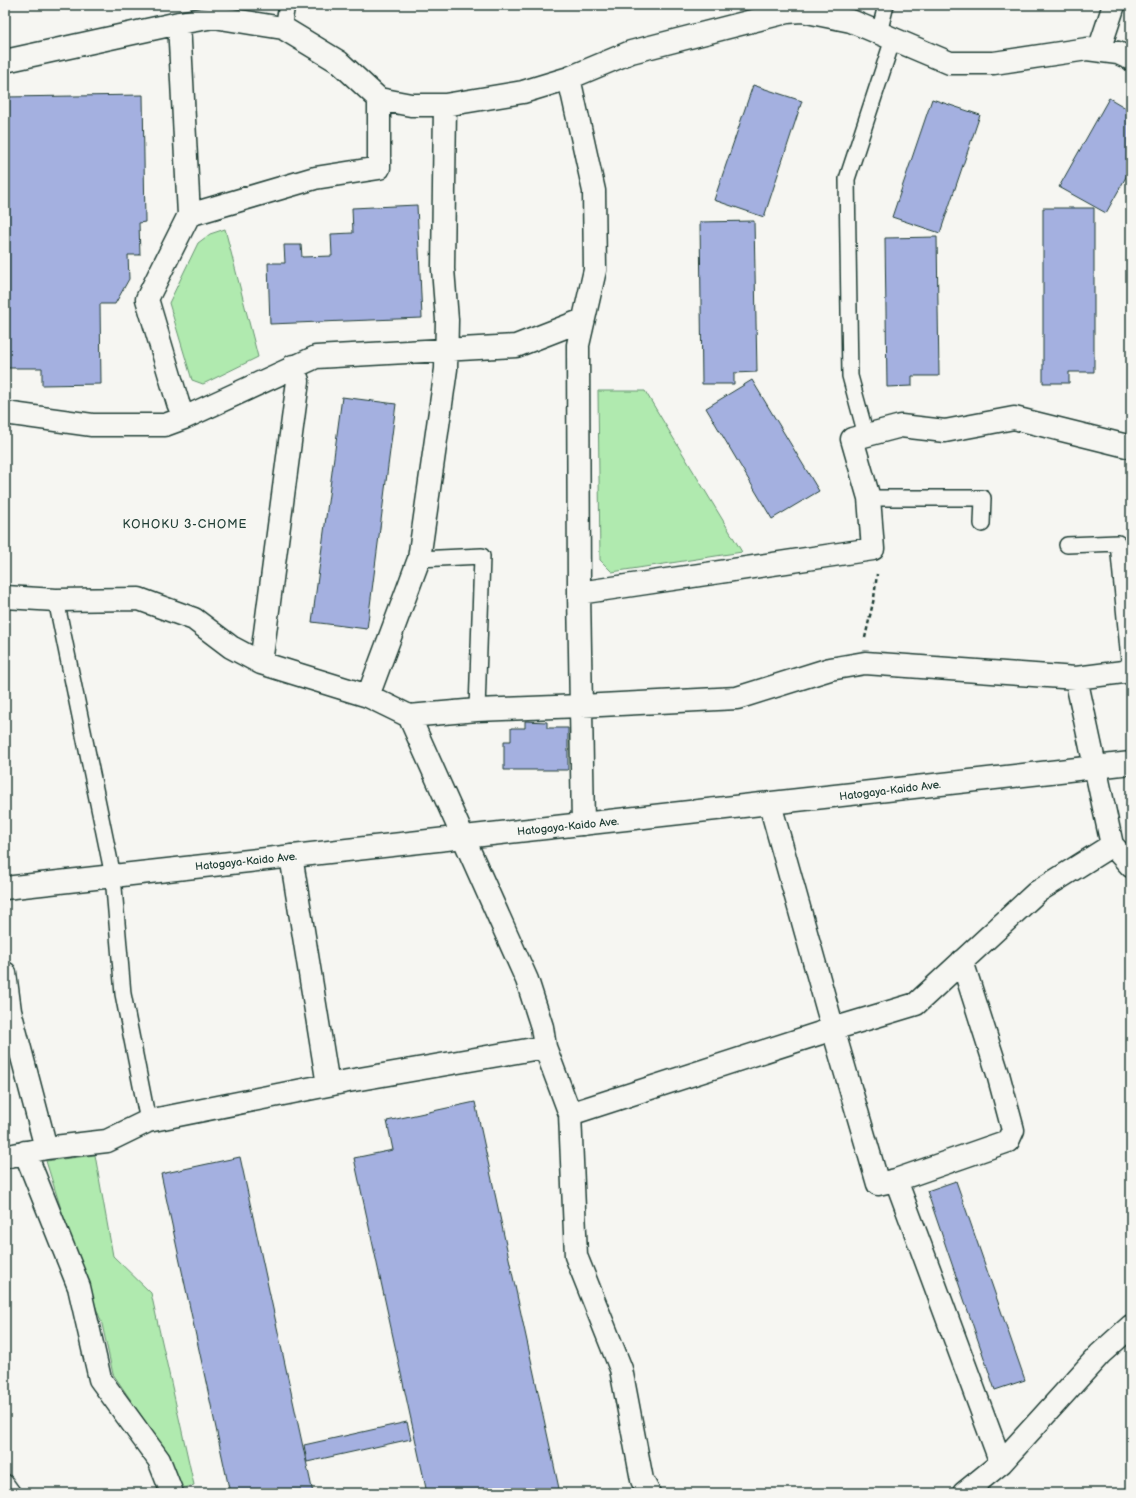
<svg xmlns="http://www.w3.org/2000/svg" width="1136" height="1498" font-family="'Balsamiq Sans',sans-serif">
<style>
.green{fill:#b0eaaf;stroke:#689472}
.building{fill:#a4b0e0;stroke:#1f3d34}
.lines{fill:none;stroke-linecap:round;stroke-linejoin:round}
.service-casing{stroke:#1f3d34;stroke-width:18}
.minor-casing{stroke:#1f3d34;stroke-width:25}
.secondary-casing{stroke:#1f3d34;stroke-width:25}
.path{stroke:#1f3d34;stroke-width:2.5;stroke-dasharray:4 3;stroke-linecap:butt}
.service{stroke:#f6f6f2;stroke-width:15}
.minor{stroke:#f6f6f2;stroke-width:22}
.secondary{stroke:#f6f6f2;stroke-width:22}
.labels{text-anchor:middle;stroke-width:4;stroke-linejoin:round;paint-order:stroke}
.street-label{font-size:11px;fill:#1f3d34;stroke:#f6f6f2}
.neighbourhood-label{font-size:12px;letter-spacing:1px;fill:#1f3d34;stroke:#f6f6f2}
</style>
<rect width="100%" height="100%" fill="#f6f6f2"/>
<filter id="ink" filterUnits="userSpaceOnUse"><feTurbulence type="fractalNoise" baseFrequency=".025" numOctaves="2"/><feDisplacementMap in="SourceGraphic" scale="8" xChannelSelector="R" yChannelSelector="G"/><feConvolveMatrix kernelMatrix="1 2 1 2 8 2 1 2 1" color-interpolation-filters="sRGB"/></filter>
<g filter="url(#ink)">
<path class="green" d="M225 229 258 357 203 384 192 380 169 303 198 243 210 234Z
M598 391H645L742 552 612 572 600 560Z
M95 1155 113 1256 151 1293 194 1485 185 1488 178 1484 166 1452 113 1374 102 1324 67 1228 46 1161Z"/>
<path class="building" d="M753 85 802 101 764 217 714 200Z
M143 95 145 222 139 223 140 255H128L129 279 115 304H100L101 384 42 385V368H5V97Z
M1109 98 1131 111V168L1106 213 1059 187Z
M932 99 980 115 940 233 892 217Z
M417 205 422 318 270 324 268 263H285L284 245H301L302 257 332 256 331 234 353 233 352 208Z
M1043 208H1094V372H1069V383H1043Z
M754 221 757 372 734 373V384H702L700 222Z
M937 237 939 376H912V386L887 387 885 238Z
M752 380 819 491 772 519 706 408Z
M342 397 396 404 367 629 312 622Z
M525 721 547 722V728H568V770H504V741H511V728H525Z
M475 1102 560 1493H427L354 1158 393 1150 387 1121Z
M240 1157 313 1493H230L161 1174Z
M956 1181 1025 1380 995 1390 927 1191Z
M407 1422 411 1439 307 1462 304 1445Z"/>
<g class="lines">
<g class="service-casing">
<path id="service" d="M283 28 287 5
M879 33 886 5
M866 435 850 376 847 179 893 39
M869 498H983L982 524
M1067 545 1118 543 1130 671
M419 559 482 556 477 710
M56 600 113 876 123 994 148 1121
M5 1482 13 1493"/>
</g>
<g class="minor-casing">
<path id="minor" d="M179 23 189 215
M1099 50 1114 5
M5 61 179 23 214 17 283 28 339 62 379 99 411 105H445L523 92 569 78 631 52 787 12 802 11 851 21 950 63H994L1087 49 1118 53 1131 59
M569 78 594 191 595 270 578 345 579 593 583 824
M5 413 92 425H165L184 418 316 357 516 346 583 320
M184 418 178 403 147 299 189 215 315 178 379 168V99
M579 593 873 549 869 498 852 439 901 426 945 431 1014 418 1131 447
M5 597 56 600 139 599 194 619 231 647 261 663 368 696 409 716 527 980 542 1027 545 1047 570 1114 576 1256 621 1369 642 1480 649 1493
M261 663 298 381 293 366
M1076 678 1112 845 1131 866
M368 696 419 559 446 369 447 320 443 269 445 105
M409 716 477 710 581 706 737 698 830 669 865 663 1076 678 1131 671
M770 804 833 1029 878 1184 896 1180 1001 1463
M291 856 328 1085
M5 973 10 1011 46 1148
M570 1114 833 1029 916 1004 1037 892 1112 845
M25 1152 79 1287 100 1379 159 1460 172 1493
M5 1157 46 1148 107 1141 148 1121 348 1081 545 1047
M896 1180 1008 1141 1013 1130 998 1074 962 961
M964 1493 1001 1463 1100 1354 1131 1326"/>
</g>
<g class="secondary-casing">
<path id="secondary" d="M5 888 1131 763"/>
</g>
<path class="path" d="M865 638 874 598 877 574"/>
<use href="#service" class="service"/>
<use href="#minor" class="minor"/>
<use href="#secondary" class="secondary"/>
</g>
</g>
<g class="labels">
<g class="street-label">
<text transform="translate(890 790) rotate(-7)" y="4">Hatogaya-Kaido Ave.</text>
<text transform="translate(568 826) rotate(-6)" y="4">Hatogaya-Kaido Ave.</text>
<text transform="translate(246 861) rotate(-6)" y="4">Hatogaya-Kaido Ave.</text>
</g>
<g class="neighbourhood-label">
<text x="185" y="528">KOHOKU 3-CHOME</text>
</g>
</g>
<rect width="1136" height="1498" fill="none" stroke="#f6f6f2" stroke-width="20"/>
<rect x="10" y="10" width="1116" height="1478" fill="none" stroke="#1f3d34" stroke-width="1.5" filter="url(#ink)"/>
</svg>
